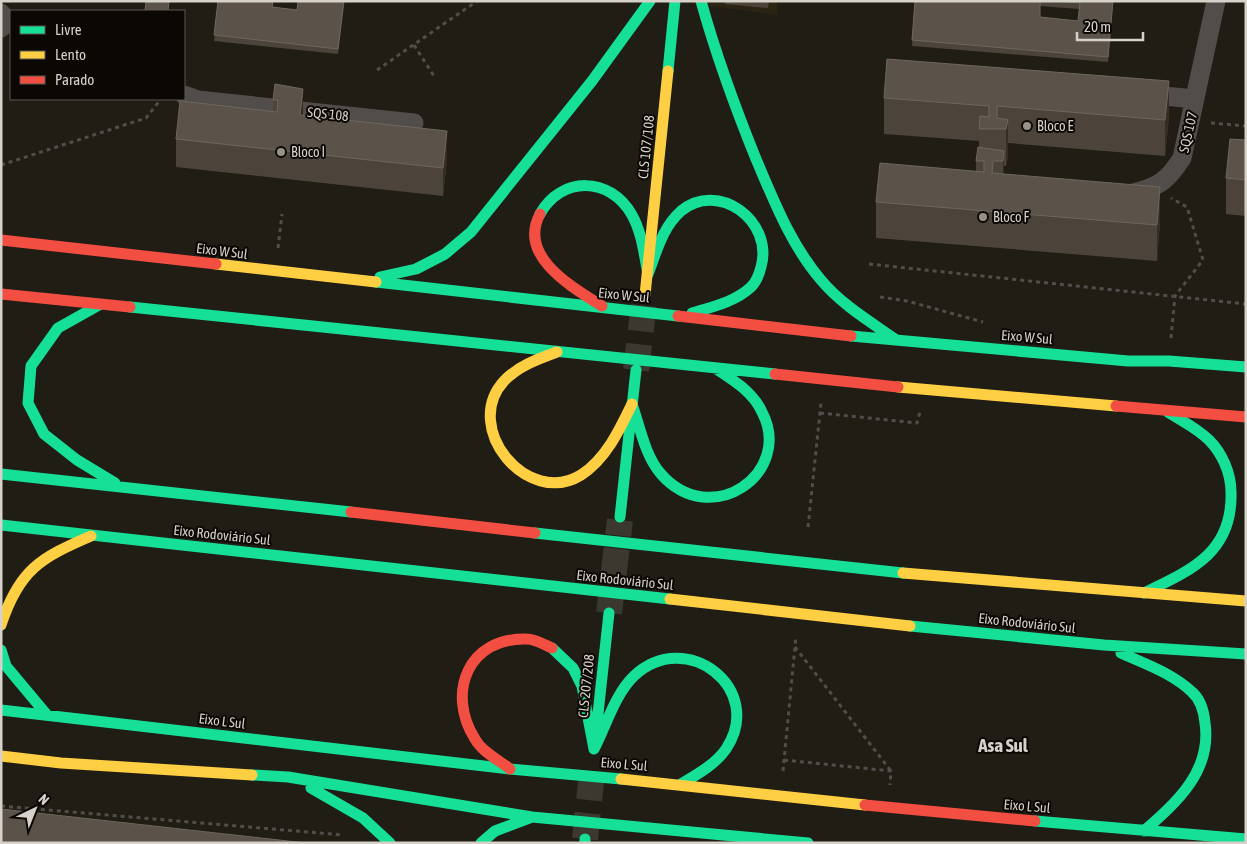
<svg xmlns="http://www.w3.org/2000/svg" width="1247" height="844" font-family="'Asap Condensed',sans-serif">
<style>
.built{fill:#2c2412}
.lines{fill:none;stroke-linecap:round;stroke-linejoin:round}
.secondary-tunnel{stroke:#3b3830;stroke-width:26;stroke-dasharray:26 13;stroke-linecap:butt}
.path{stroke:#504d4b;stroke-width:3;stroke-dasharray:4 4;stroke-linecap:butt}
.street{stroke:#504d4b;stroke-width:19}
.fast{stroke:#16e098;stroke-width:11}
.slow{stroke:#ffcf43;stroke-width:11}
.jam{stroke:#f24e42;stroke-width:11}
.wall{fill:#4c443a;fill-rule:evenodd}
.shaded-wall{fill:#342e25}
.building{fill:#5b5349;stroke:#6e675d}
.poi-dot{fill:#96928a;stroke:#0b0804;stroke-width:2}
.labels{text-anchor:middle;stroke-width:4;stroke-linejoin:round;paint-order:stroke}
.street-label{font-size:14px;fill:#d6d1c9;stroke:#0b0804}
.poi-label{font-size:14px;fill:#d6d1c9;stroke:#0b0804;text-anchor:start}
.district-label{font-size:19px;font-weight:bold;fill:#d6d1c9;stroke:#0b0804}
</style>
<rect width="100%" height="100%" fill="#201d15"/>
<path class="built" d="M672 1H778L777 15Z"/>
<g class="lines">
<path class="secondary-tunnel" d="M636 370 645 295
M609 613 620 520
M585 839 593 763"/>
<path class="path" d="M414 45 434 76
M377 70 477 1
M1211 123 1246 126
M1 165 146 118 161 99
M278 248 282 214
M869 264 1246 304
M880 297 907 301 983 322
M1171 338 1175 296 1203 260 1187 207 1171 198
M820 413 917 423 920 412
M808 527 821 403
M795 647 891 771
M784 760 891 771 890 785
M783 771 796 636
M1 806 343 835"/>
<path class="street" d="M1 13 7 22 1 28
M1144 94 1195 99
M184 95 198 100 414 123
M1133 193C1159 187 1168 180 1182 158L1216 1"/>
<path class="fast" d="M701 1C716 55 735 107 756 159 774 201 791 245 821 280 841 304 869 321 895 339
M668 71 675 1
M540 214C561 176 610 176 632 215 642 233 644 254 648 274
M648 274C657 251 662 228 681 211 718 180 774 221 761 267 759 275 756 282 751 287 735 302 712 307 692 313
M380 277 416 269 445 254 471 232 592 81 650 1
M376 282 678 316
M99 305 58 328 31 366 28 403 44 434 77 460 115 483
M130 307 775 374
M851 336 1128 361H1169L1246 367
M632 404C640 427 645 456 661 474 711 531 794 473 762 412 753 392 732 379 715 368
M1 474 351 512
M620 517 636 370
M1 525 670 599
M535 533 903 573
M1144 593C1192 570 1233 552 1231 492 1231 473 1222 453 1209 440 1197 428 1182 421 1168 412
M910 626 1104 645 1246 654
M552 648 573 668 582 686 594 749
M1 650 6 666 47 715
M1121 653C1145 664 1172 673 1192 692 1200 699 1204 712 1205 723 1212 771 1177 802 1144 831
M1 710 510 769 621 779
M596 732 609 613
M594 749C606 726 615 694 634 676 686 627 766 689 726 749 716 764 696 775 681 784
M252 775 288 777 532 817 808 843
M311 788 363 818 390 843
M1035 821 1246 839
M585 839V843
M481 843 495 831 532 817"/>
<path class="slow" d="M216 264 376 282
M645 295 668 71
M557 352C538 359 518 366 504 381 461 428 528 508 581 475 606 459 620 429 632 404
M898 387 1116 406
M903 573 1246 601
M670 599 910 626
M1 625C19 570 40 558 91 536
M1 756 61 763 252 775
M621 779 865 805"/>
<path class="jam" d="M540 214C517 257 574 288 602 306
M1 240 216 264
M1 294 130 307
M678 316 851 336
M775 374 898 387
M1116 406 1246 417
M351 512 535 533
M510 769C499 760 482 752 475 739 446 693 468 637 527 639 535 639 545 645 552 648
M865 805 1035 821"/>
</g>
<path class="wall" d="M218 1H273V7L297 10 344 1 338 54 214 41Z
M725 1H769L768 8 725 4Z
M915 1H1113L1108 62 912 46ZM1040 6 1079 9 1078 21 1040 17Z
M275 84 303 115 447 159 443 196 176 167V139L273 112Z
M884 98 1169 117 1165 156 1008 143V156L1006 166H1004V174L1160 223 1157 261 876 238V202L976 172V161L979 147V141L884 134Z
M1246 140V216L1226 214V178Z"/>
<path class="shaded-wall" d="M1169 81V117L1165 156V120Z
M303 89V118L300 115Z
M1008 120V156L1006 166V129Z
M447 131V159L443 196V168Z
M1004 151V188L1003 197V161Z
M1160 187V223L1157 261V225Z"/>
<path class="building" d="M146 1H169L168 11H145Z
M218 1H273L272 7 297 10 298 1H344L338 49 214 35Z
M915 1H1040V17L1078 21 1080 3 1056 1H1113L1108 57 912 40Z
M887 59 1169 81 1165 120 997 106V118L1008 120 1006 129H979L980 116 989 117V106L884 98Z
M275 84 303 89 300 115 447 131 443 168 176 139 180 101 277 112 278 100H273Z
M1230 139 1246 140V180L1226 178Z
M978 147 1004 151 1003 161H993L992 173 1160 187 1157 225 876 202 880 163 984 172V161H976Z
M1 809 306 843H1Z"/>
<g class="poi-dot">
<circle cx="1027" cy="126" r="5"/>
<circle cx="281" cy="152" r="5"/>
<circle cx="983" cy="217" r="5"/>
</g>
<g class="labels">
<g class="street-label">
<text transform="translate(328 114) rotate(6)" y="5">SQS 108</text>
<text transform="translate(1188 132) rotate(-77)" y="5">SQS 107</text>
<text transform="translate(646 147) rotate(-84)" y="5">CLS 107/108</text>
<text transform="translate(222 251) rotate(7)" y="5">Eixo W Sul</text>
<text transform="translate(624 295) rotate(6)" y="5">Eixo W Sul</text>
<text transform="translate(1027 337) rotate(5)" y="5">Eixo W Sul</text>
<text transform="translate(222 535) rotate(6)" y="5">Eixo Rodoviário Sul</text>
<text transform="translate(625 580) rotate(6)" y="5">Eixo Rodoviário Sul</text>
<text transform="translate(1027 623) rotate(6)" y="5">Eixo Rodoviário Sul</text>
<text transform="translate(586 686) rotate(-84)" y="5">CLS 207/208</text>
<text transform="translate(222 721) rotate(7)" y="5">Eixo L Sul</text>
<text transform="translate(624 764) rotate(5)" y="5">Eixo L Sul</text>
<text transform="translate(1027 806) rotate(5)" y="5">Eixo L Sul</text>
</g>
<g class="poi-label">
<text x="1037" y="131">Bloco E</text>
<text x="291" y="157">Bloco I</text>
<text x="993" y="222">Bloco F</text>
</g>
<g class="district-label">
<text x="1003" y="752">Asa Sul</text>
</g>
</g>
<rect width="1247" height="844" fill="none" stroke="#d6d1c9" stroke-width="5"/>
<rect x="10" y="10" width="175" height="90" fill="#0b0804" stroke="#5c5853"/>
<rect x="20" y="26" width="25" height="8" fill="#16e098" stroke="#5c5853"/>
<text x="55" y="35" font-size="15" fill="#d6d1c9">Livre</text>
<rect x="20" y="51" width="25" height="8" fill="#ffcf43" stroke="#5c5853"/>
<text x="55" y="60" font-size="15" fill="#d6d1c9">Lento</text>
<rect x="20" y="76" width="25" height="8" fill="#f24e42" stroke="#5c5853"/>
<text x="55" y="85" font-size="15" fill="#d6d1c9">Parado</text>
<g transform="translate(35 809) rotate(43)" stroke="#0b0804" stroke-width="4" paint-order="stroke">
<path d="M0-4L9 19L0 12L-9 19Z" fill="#d6d1c9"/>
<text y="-8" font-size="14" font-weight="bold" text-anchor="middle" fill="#d6d1c9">N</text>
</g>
<path d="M1077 32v8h66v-8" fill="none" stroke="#d6d1c9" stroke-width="2.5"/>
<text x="1084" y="32" font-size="15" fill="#d6d1c9" stroke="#0b0804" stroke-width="4" paint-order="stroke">20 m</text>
</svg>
